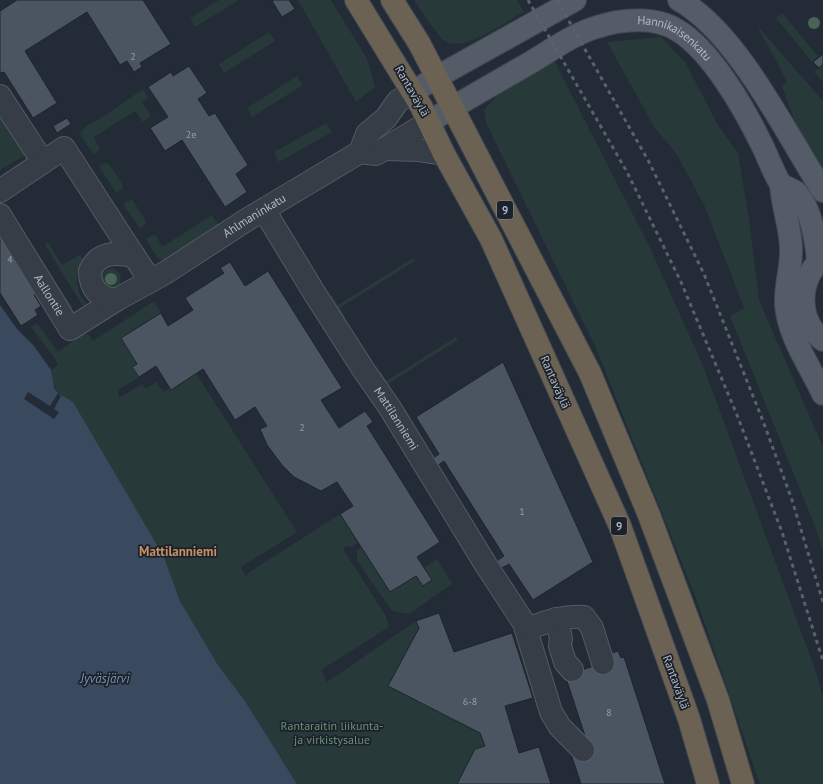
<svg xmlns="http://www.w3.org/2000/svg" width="823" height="784" font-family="'PT Sans',sans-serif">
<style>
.green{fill:#273939}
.water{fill:#39495e}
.pier{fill:#232b36}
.building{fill:#4b5562;stroke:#1d242d}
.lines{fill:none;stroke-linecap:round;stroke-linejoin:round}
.minor-casing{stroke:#535b64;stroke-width:24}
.major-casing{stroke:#3f4650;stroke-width:24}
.highway-casing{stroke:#404851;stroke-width:24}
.minor{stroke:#363d47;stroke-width:22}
.major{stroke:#545c67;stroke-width:22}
.highway{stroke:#6c6254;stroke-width:22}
.rail{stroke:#58616d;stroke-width:3;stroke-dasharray:4 4;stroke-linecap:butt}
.tree{fill:#4a6358}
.labels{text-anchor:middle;stroke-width:3.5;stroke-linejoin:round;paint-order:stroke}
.number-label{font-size:10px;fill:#979fab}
.shield{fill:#1b222b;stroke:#838b95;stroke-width:1}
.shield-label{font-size:11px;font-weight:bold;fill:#b0b8c3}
.street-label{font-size:12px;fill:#b0b8c3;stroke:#1b222b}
.park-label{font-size:12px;fill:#6a9173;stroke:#1b222b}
.neighbourhood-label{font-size:13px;font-weight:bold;fill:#c99066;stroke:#1b222b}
.water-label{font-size:13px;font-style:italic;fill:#7b8fa9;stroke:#1b222b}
</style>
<rect width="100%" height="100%" fill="#232b36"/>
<path class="green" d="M219 0H239L195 27 190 18Z
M298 0H331L367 59 375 87 356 102Z
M414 0H517L524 12C507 21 465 52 446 42 438 37 420 9 414 0Z
M782 13 818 56 812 62 776 18Z
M756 24 823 101V176L800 135 782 87 787 81Z
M269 32 275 41 224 73 219 64Z
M661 37 685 62 718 125 738 153 749 219 759 300 823 447V553L816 529 730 316 744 308 705 207 676 153 654 127 607 42Z
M554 60 651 250 704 368 816 672 823 697V784H760L696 598 596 348 486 123 484 110C501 87 529 74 554 60Z
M823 64V82L814 72Z
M297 76 303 85 252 117 247 108Z
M143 89 148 98 142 102 151 116 143 122 135 111 94 137 100 150 93 154 80 134C85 124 96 122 104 116 117 107 130 98 143 89Z
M0 107 27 153 24 156 0 170Z
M326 123 332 132 279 162 274 152Z
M105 163 110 165 123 185 122 189 116 193 99 166Z
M132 199 146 221 145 225 140 229 123 204Z
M212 215 219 226 163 261 156 256 146 239 153 235 157 237 162 247Z
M48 242 62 265 79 255 83 258C74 274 75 295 90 307L84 308 45 245Z
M29 245 34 248 72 306V313Z
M413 258 415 261 340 308 345 317 344 321 328 296H332L338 305Z
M101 279a10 10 0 1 1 20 0a10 10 0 1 1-20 0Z
M154 301 161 313 121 338 137 364 139 377 118 390 119 398 142 384 146 389 156 382 164 392 196 373 297 532 241 567 246 577 248 573 340 514 358 543 351 547 347 546 343 549 386 616 389 627 321 670 327 682 416 621 419 628 388 686 480 733 485 746 475 749 457 784H297L245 701 218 665 180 601 164 557 67 398C53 393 53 383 51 370L58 365 55 359 31 327 37 323 58 352 83 334 89 335 93 341Z
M456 337 458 340 388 384 394 395 376 372H381L386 381Z
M361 547 390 592 416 576 423 586 431 581 424 568 437 559 452 584 409 614 392 611 357 561V551Z"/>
<path class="water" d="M0 305 17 329 34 346 51 370 54 388 58 393 73 402 164 557 180 601 218 665 245 701 297 784H0Z"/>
<path class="pier" d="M28 392 50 406 58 393 61 396 54 409 59 412 54 419 24 399Z"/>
<path class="building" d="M17 0H143L171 44 140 63 142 67 134 72 127 61 120 65 87 12 25 51 57 103 33 118 4 72 0 73V11Z
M274 0H289L295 9 282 17 272 1Z
M823 54V64L819 68 813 62Z
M189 66 207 93 198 99 209 116 215 113 248 165 236 174 247 192 225 207 182 140 165 151 150 128 168 117 148 87 171 72 173 76Z
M67 118 71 124 57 133 53 126Z
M0 228 41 291 34 295 41 306 35 310 38 315 21 326 0 293Z
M230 262 245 286 268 271 342 388 321 400 339 428 365 411 373 422 367 426 440 542 417 557 432 580 423 586 416 576 390 592 340 514 353 506 337 482 321 491 294 477 282 465 267 445 260 429 267 426 255 407 235 420 203 369 171 390 156 366 139 377 132 367 137 364 121 338 161 313 168 326 193 310 185 298 224 273 220 268Z
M503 362 593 562 533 600 509 564 502 568 497 561 504 556 444 461 437 466 432 459 439 454 416 417Z
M439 613 454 652 512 633 533 698 505 706 519 753 539 747 551 784H457L475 749 485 746 480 733 388 686 419 628 416 621Z
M618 651 621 658 624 657 665 784H581L571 754 589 748 565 675 607 662 605 655Z"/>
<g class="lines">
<g class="minor-casing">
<g id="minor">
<path d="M0 96 43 162"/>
<path d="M386 149 418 150 444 154"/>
<path d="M360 152 376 154 429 122"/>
<path d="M0 191 64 148 134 256"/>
<path id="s1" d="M264 210 315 294 363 369 390 408 486 565 524 623 551 712 560 727 583 750"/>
<path id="s2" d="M0 215 70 329 116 300"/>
<path id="s3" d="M150 280 134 256C115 252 98 252 90 271 90 289 99 298 116 300L165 273 248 219 360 152 367 134 386 118 398 101 413 92"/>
<path d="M556 619 561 638 560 646 565 662 572 670"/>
<path d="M527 629C546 622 563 615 584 617L592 628 603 663"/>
</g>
</g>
<g class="major-casing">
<g id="major">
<path d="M679 0C738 33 786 134 823 191"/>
<path d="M413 92 437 77 575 0"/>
<path id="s4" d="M429 122C461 102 495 83 528 64 550 51 573 34 597 27 621 19 655 16 677 30 711 50 744 108 761 143 766 152 775 177 781 184 785 188 793 189 797 193 812 211 816 239 818 261"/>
<path d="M781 184C782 205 790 225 791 247 792 266 785 285 786 304 788 336 810 366 823 394"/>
<path d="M823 258C798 278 796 320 823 340"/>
</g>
</g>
<g class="highway-casing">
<path id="highway" d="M356 0 421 106 444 154 491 239 620 526 689 719 708 784
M392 0 419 43 590 373 649 515 718 700 743 784"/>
</g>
<use href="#minor" class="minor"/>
<use href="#major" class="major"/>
<use href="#highway" class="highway"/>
<path class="rail" d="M528 0 627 172 681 282 737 415 782 532 823 661
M557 0 649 162 704 274 763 421 792 500 823 602"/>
</g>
<g class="tree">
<circle cx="814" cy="23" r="6"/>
<circle cx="111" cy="279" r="6"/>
</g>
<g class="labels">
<g class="number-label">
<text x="133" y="60">2</text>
<text x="191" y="138">2e</text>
<text x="10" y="263">4</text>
<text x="302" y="431">2</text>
<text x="522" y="515">1</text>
<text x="470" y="705">6-8</text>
<text x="609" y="716">8</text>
</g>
<g class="shield">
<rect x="497" y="201" width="16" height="18" rx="3"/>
<rect x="611" y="517" width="16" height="18" rx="3"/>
</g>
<g class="shield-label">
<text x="505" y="214">9</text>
<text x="619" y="530">9</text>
</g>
<g class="street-label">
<text dy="4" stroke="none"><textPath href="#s4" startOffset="277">Hannikaisenkatu</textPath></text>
<text transform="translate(412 91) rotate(60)" y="4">Rantaväylä</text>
<text dy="4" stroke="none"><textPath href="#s3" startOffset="286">Ahlmaninkatu</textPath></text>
<text dy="4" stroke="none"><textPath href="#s2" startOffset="94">Aallontie</textPath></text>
<text transform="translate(555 382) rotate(66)" y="4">Rantaväylä</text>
<text dy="4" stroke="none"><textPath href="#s1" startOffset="247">Mattilanniemi</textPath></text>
<text transform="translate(676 682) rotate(70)" y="4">Rantaväylä</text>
</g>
<g class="park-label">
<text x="332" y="730">Rantaraitin liikunta-<tspan x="332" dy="14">ja virkistysalue</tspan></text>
</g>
<g class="neighbourhood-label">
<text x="178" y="556">Mattilanniemi</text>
</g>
<g class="water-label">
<text x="105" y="683">Jyväsjärvi</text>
</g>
</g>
</svg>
